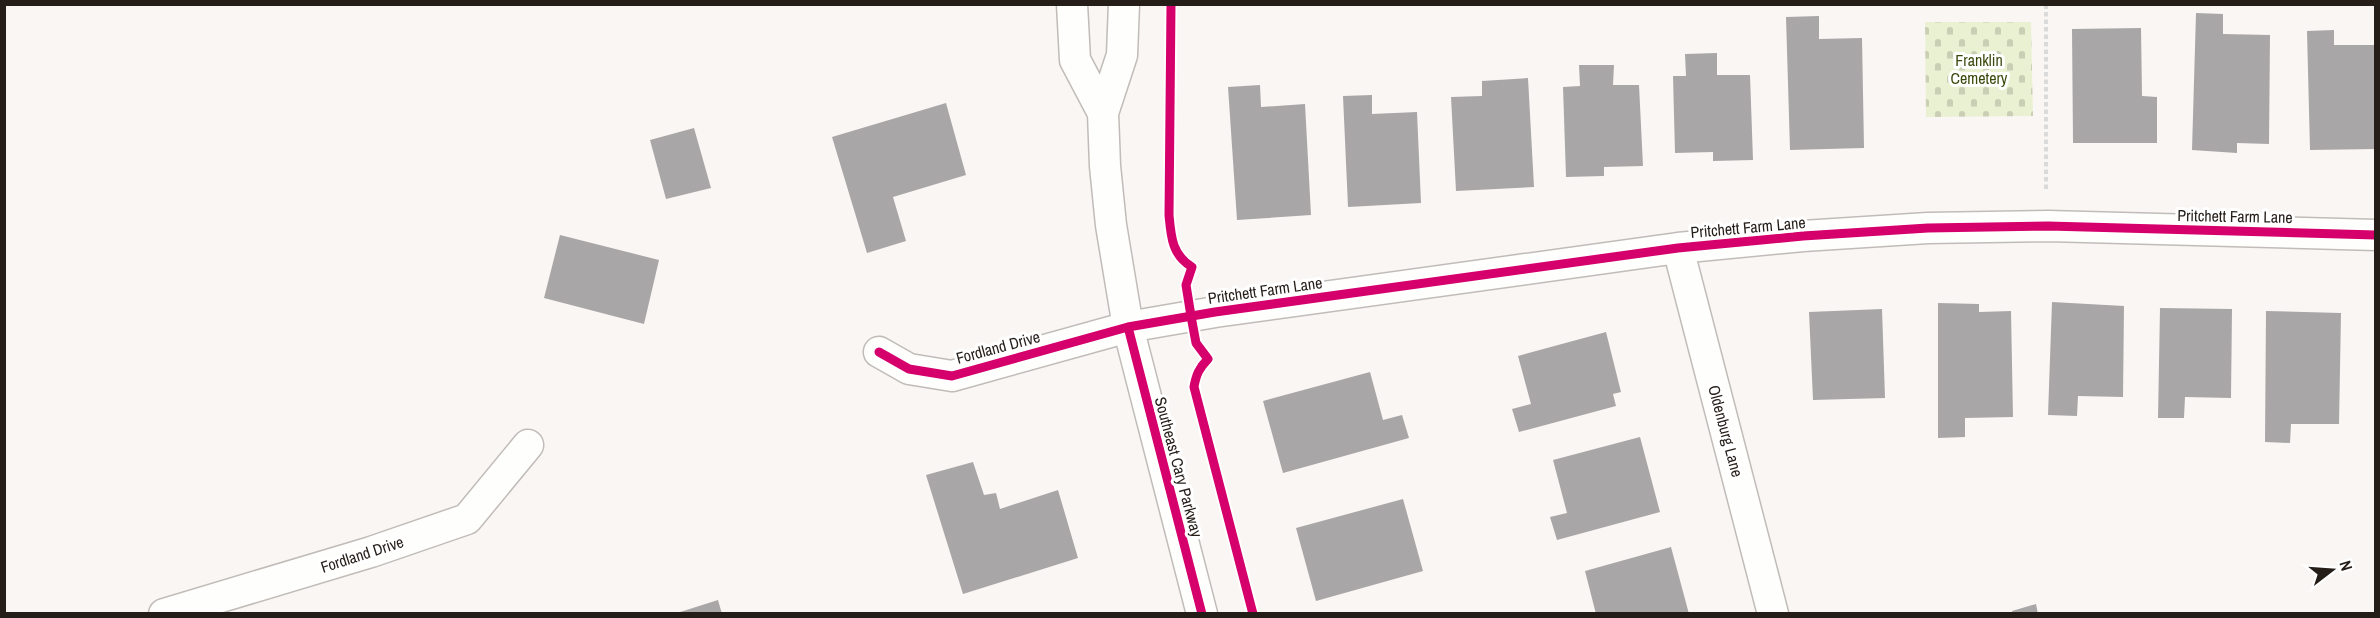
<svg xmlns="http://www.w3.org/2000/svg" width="2380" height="618" font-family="'Archivo Narrow',sans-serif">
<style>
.cemetery{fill:url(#cemetery-stones)}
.building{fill:#a9a6a8}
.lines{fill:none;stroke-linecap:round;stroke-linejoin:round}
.minor-casing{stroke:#c1bcb8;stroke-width:33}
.path{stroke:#dbdada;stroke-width:4;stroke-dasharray:4.5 3;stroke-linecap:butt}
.minor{stroke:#fefefd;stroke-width:30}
.cycleway-casing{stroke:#fff;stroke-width:13}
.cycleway{stroke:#d6006c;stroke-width:9}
.labels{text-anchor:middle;stroke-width:6;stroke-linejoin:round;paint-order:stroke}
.park-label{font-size:16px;fill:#3b490d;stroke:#fff}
.street-label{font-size:16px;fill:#241d18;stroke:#fff}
</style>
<defs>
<pattern id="cemetery-stones" width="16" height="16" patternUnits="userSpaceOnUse" patternTransform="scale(1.5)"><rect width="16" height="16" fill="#eaf1d3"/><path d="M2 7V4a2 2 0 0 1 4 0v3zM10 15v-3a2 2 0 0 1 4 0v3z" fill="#c9ceb4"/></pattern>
</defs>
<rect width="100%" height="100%" fill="#faf6f3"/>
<path class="cemetery" d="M1925 22H2031L2033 116 1926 117Z"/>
<path class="building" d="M2196 13 2223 14V34L2270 35 2269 144 2237 143V153L2192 150Z
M1819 16V39L1862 38 1864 148 1790 150 1786 17Z
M2141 28 2142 96 2157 97V143H2073L2072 29Z
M2334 30V45H2376V149L2310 150 2307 31Z
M1717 53V75H1750L1753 160 1713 161V152L1675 153 1673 76H1686L1685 54Z
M1579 65H1614L1613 85H1639L1643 166 1604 167V176L1566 177 1563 87 1580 86Z
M1528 78 1534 187 1456 191 1451 97 1482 96V81Z
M1260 85 1261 107 1305 104 1311 215 1237 220 1228 87Z
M1372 95V114L1417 112 1421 203 1348 207 1343 96Z
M946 103 966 175 893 197 906 241 867 253 832 137Z
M694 128 711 188 666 199 650 140Z
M560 235 659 260 644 324 544 298Z
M2052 302 2124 306 2123 397 2078 396 2077 416 2048 415Z
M1938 303 1979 304V312L2011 311 2013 417 1965 418V437L1938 438Z
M2160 308 2232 309 2231 398 2185 397 2184 418H2158Z
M1882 309 1885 398 1813 400 1809 312Z
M2266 311 2341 313 2339 424H2291L2290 443 2265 442Z
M1606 332 1621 392 1613 394 1616 406 1519 432 1512 409 1531 404 1518 356Z
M1370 372 1383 420 1402 415 1409 438 1283 473 1263 401Z
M1640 437 1660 512 1557 540 1550 517 1567 513 1553 460Z
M973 462 984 495 996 493 1000 509 1058 490 1078 558 963 594 926 475Z
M1403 499 1423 571 1316 601 1296 528Z
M1671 547 1689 614H1596L1585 571Z
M718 600 722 614H677V613Z
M2036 604 2038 614H2013L2012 611Z"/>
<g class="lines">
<g class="minor-casing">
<path id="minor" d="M1072 4 1075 60 1103 113
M1124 4 1122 55 1103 113 1105 166 1111 225 1128 327 1202 614
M1678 248 1773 614
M879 352 909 369 952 376 1128 327 1215 312 1678 248 1803 236 1928 228 2048 226 2376 235
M164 614 371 552 467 519 528 445"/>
</g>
<path class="path" d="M2046 189V4"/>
<use href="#minor" class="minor"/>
<g class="cycleway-casing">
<path id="cycleway" d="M1171 4 1169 215C1171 237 1172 255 1192 267L1186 285 1191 316 1196 343 1208 359C1199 368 1196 375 1194 387L1253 614
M1128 327 1202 614
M879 352 909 369 952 376 1128 327 1215 312 1678 248 1803 236 1928 228 2048 226 2376 235"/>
</g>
<use href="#cycleway" class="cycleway"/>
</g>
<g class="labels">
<g class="park-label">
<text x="1979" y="66">Franklin<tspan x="1979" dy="18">Cemetery</tspan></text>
</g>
<g class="street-label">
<text transform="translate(2235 216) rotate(1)" y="6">Pritchett Farm Lane</text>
<text transform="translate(1748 227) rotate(-5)" y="6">Pritchett Farm Lane</text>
<text transform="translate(1265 290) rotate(-8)" y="6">Pritchett Farm Lane</text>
<text transform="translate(998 347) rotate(-15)" y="6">Fordland Drive</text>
<text transform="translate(1726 431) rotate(75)" y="6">Oldenburg Lane</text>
<text transform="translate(1179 467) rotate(75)" y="6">Southeast Cary Parkway</text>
<text transform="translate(362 554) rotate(-18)" y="6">Fordland Drive</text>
</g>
</g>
<rect width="2380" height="618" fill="none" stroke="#241d18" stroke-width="12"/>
<g transform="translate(2332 570) rotate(73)" stroke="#ffffff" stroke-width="4.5" paint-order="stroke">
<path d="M0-4.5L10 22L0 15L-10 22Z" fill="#241d18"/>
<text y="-9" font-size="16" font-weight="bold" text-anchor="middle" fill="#241d18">N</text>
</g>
</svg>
